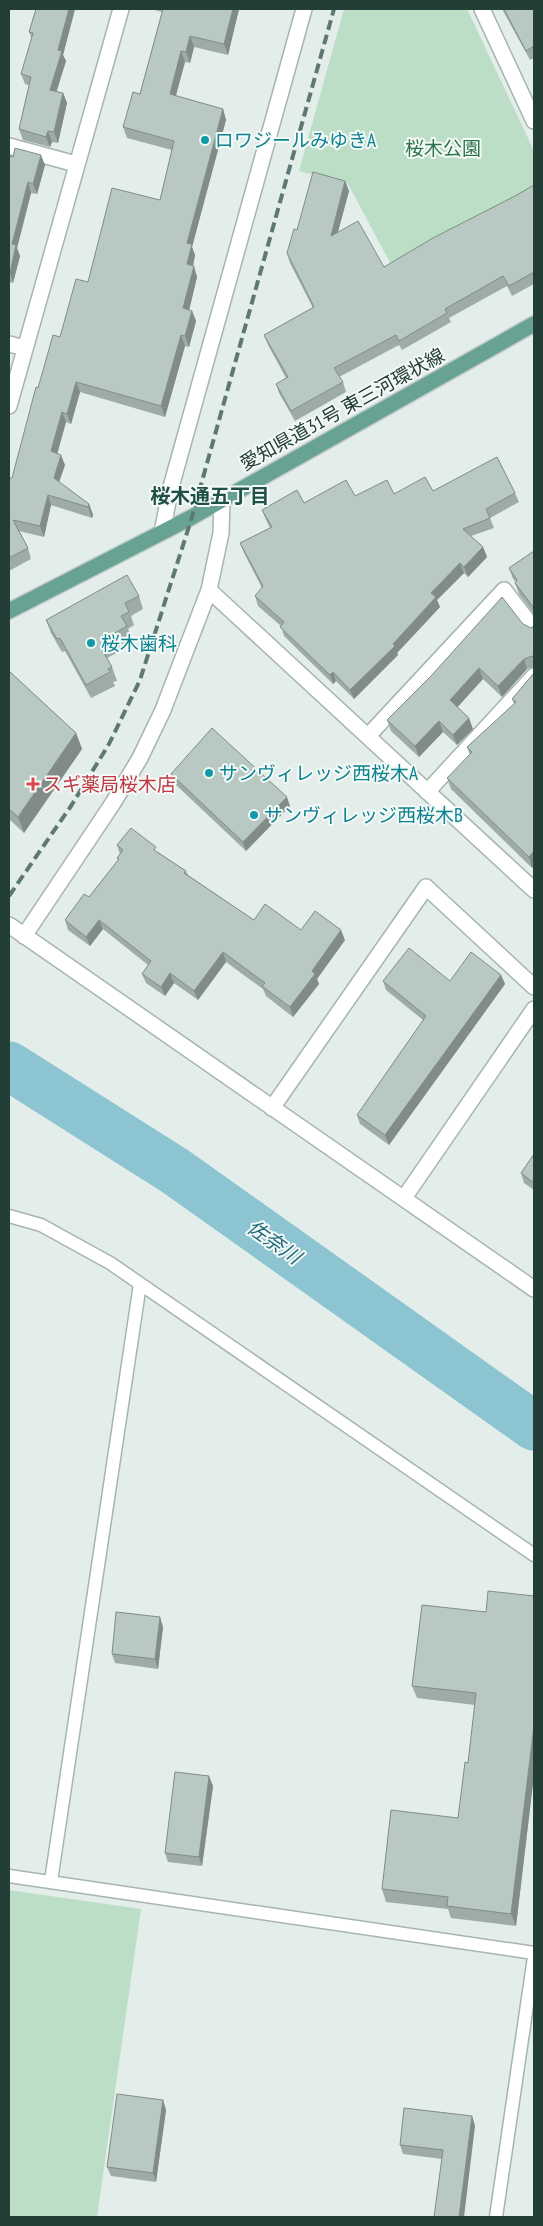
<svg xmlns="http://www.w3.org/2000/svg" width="543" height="2226" font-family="'PT Sans Narrow','Noto Sans JP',sans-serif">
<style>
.green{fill:#bcdec6}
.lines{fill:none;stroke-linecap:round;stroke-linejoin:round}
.river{stroke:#8cc5d1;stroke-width:49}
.service-casing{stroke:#a6b5b0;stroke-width:15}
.minor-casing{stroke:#a6b5b0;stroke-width:18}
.tertiary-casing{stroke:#a6b5b0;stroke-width:18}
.primary-casing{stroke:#c1c9c7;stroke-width:18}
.service{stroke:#fff;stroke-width:12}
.minor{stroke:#fff;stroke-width:15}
.tertiary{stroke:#fff;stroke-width:15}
.primary{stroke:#68a294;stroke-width:15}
.rail{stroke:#5d7a72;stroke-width:4;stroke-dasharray:10 5;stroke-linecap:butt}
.wall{fill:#9eaca7}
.shaded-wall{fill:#818c88}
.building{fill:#b8c8c2;stroke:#818c88}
.culture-dot{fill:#0f9aa8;stroke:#f4f9f7;stroke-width:2}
.health-dot{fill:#e0444e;stroke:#f4f9f7;stroke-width:2}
.labels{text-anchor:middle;stroke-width:4;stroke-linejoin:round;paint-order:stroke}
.culture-label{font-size:19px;fill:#0d838f;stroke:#f4f9f7;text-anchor:start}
.park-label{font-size:19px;fill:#2d754a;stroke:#f4f9f7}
.street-label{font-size:19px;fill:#233e37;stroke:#f4f9f7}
.health-label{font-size:19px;fill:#be3a42;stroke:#f4f9f7;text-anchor:start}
.neighbourhood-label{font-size:20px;font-weight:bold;fill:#1f5045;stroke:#f4f9f7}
.water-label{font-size:20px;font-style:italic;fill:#1d697a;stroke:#f4f9f7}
</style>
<rect width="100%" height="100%" fill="#e3ede9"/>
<path class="green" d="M344 9H467L534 151V192L393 268 348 184 299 171Z
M9 1890 141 1909 97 2217H9Z"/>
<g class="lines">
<path class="river" d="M9 1066 175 1171 534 1426"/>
<g class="service-casing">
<path id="service" d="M9 1216 41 1225 110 1263 534 1555
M9 1876 534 1953
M51 1881 140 1284
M496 2217 534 1957"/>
</g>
<g class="minor-casing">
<path id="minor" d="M482 9 534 121
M9 146 76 164
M9 344 25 348
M9 406 121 9
M162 532 171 487 304 9
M209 590 534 890
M368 736 504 590 534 629
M427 792 534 676
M24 936 113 803 140 758 163 710 209 590 221 533 222 500
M272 1108 426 887 534 987
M404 1198 534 1009"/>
</g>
<g class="tertiary-casing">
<path id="tertiary" d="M9 925 534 1289"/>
</g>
<g class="primary-casing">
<path id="primary" d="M9 611 192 517 534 324"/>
</g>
<use href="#service" class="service"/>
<use href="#minor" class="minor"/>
<use href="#tertiary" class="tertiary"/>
<use href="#primary" class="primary"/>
<path class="rail" d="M9 896 71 806 109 744 140 680 192 517 334 9"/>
</g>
<path class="wall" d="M36 9H75L63 55 66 61 56 91 63 93 67 103 58 143 52 142 50 147 23 140 19 129 29 85 25 84 21 74 32 39 29 32Z
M151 9H239L228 55 194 47 190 63 185 62 176 96 223 109 226 120 192 247 195 255 193 266 197 277 189 310 192 311 196 321 189 347 185 346 165 417 80 392 71 424 66 422 57 453 65 465 59 482 89 504 93 515 92 518 51 505 44 537 19 531 28 548 31 559 9 571V478H12L38 388 60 337 88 282 160 200 172 150 127 138 123 127 140 94 162 12Z
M502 9H534V58L530 60Z
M9 156 45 165 37 194 31 193 17 248 20 256 13 283 9 282Z
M345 181 349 191 338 232 384 267 515 196 534 185V284L512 296 507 286 449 318 451 322 402 350 399 345 339 377 343 382 346 392 295 421 279 393 276 384 286 378 268 345 264 335 313 308 290 263 287 253 297 230Z
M433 491 515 493 519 502 490 518 494 528 471 536 483 547 487 557 468 577 464 573 437 600 440 607 397 653 398 655 354 699 336 681 333 684 284 636 281 626 258 606 255 596 262 588 244 553 240 543 270 528 266 520 262 510 304 503 355 496Z
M534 551V614L519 594 515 583 516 582 513 579 509 568Z
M139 596 143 609 131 616 134 625 128 629 132 639 120 645 122 650 107 658 112 667 117 681 113 682 115 686 91 698 65 651 62 652 51 633 46 620Z
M523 624 531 628 534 626V667L527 669 502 697 483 679 457 707 473 729 457 745 443 732 419 757 391 731 387 720Z
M9 671 76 733 82 749 24 833 9 819Z
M534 673 532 868 451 789 447 778 470 755 467 747 514 704 512 699Z
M171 774 290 806 246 851 174 783Z
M117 845 158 852 186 871 188 875 254 920 345 940 317 979 319 984 293 1017 266 996 263 989 226 962 198 1000 174 983 165 996 146 983 142 974 148 965 103 929 90 946 68 930 65 920 89 897 118 860 117 858 120 854Z
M501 975 505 984 389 1145 360 1124 357 1115 423 1020 386 990 383 981H450Z
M534 1154V1190L524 1183 521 1173Z
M534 1596V1775L516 1926 451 1918 448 1909 386 1902 382 1889 458 1818 468 1763 475 1705 417 1698 412 1686 486 1612Z
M163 1627 158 1669 115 1663 112 1654Z
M213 1786 202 1866 168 1862 165 1853Z
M163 2100 166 2110 156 2182 111 2176 107 2167Z
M472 2116 475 2126 442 2159 403 2154 400 2145Z"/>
<path class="shaded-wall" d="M69 9H75L63 55 66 61 54 100 50 90 58 50Z
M233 9H239L228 55 224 44Z
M190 36 194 47 190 63 186 52Z
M181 51 185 62 173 105 170 94Z
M63 93 67 103 58 143 54 132Z
M223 109 226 120 192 247 195 255 191 275 187 264V243Z
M48 131 52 142 50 147 46 137Z
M41 155 45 165 37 194 33 184Z
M345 181 349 191 334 246 331 236Z
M28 182 31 193 17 248 20 256 13 283 10 273 12 244Z
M194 266 197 277 187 319 183 308Z
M192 311 196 321 189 347 185 336Z
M181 335 185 346 165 417 161 406Z
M76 382 80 392 71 424 67 414Z
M62 412 66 422 55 462 51 451Z
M61 455 65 465 57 488 54 478Z
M48 495 51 505 44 537 40 526Z
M89 504 93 515 92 518 88 507Z
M483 547 487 557 468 577 464 567Z
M460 563 464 573 437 600 440 607 397 653 398 655 354 699 350 690 431 593Z
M524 659 527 669 502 697 498 686Z
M479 668 483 679 454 711 450 700Z
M333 672 336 681 333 684 330 675Z
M469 718 473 729 457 745 453 735Z
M439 721 443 732 419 757 415 746Z
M76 733 82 749 24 833 18 817Z
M287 797 290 806 246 851 243 842Z
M534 851V866L532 868 529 857Z
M99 920 103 929 90 946 86 937Z
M341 930 345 940 317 979 319 984 293 1017 290 1007 312 971Z
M223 952 226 962 198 1000 194 991Z
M170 973 174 983 165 996 161 987Z
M501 975 505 984 389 1145 385 1135Z
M160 1617 163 1627 158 1669 155 1659Z
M534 1726V1775L516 1926 511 1914Z
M209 1776 213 1786 202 1866 199 1857Z
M163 2100 166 2110 156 2182 153 2173Z
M472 2116 475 2126 464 2217H459Z"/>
<path class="building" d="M36 9H69L58 50 62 51 50 90 63 93 54 132 48 131 46 137 19 129 31 77 21 74 33 33 29 32Z
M163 9H233L224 44 190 36 186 52 181 51 170 94 223 109 187 243 192 244 187 264 194 266 183 308 192 311 185 336 181 335 161 406 76 382 67 414 62 412 51 451 61 455 54 478 89 504 88 507 48 495 40 526 13 520 28 548 9 558V478H12L36 387 38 388 53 335 60 337 76 279 88 282 112 188 160 200 174 141 123 127 133 92 140 94Z
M504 9H534V46L526 51Z
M15 148 41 155 33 184 28 182 12 244 16 245 10 273 9 272V156L13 157Z
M313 172 345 181 331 236 358 221 384 267 433 238 515 196 534 185V272L509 286 503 276 445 309 447 313 399 341 396 335 334 368 343 382 291 411 276 384 288 377 264 335 314 307 287 253 294 229 297 230Z
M497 457 515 493 486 509 490 518 463 529 483 547 464 567 460 563 431 593 436 597 393 644 395 646 350 690 333 672 330 675 280 627 284 622 255 596 263 586 240 543 272 527 262 510 297 490 304 503 346 480 355 496 387 480 394 494 425 477 433 491Z
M534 551V608L515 583 517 580 509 568Z
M127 575 139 596 125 603 129 612 121 616 127 626 115 633 117 636 100 646 112 667 108 669 110 672 86 685 60 638 57 639 46 620Z
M502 597 523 624 531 628 534 626V657L532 656 524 659 498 686 479 668 450 700 469 718 453 735 439 721 415 746 387 720 431 676Z
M9 671 76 733 18 817 9 809Z
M534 673V851L529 857 447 778 472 752 467 747 516 702 512 699Z
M212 728 287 797 243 842 171 774Z
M131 828 156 847 154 850 186 871 184 873 254 920 265 904 301 930 315 911 341 930 312 971 315 974 290 1007 262 986 265 983 223 952 194 991 170 973 161 987 142 974 151 961 99 920 86 937 65 920 84 894 89 897 119 859 117 858 123 850 117 845Z
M409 948 450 981 471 952 501 975 385 1135 357 1115 426 1016 383 981Z
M534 1154V1183L521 1173Z
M488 1591 534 1596V1726L511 1914 447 1906 448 1897 382 1889 391 1810 458 1818 465 1762 468 1763 476 1693 412 1686 422 1605 486 1612Z
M116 1612 160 1617 155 1659 112 1654Z
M175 1772 209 1776 199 1857 165 1853Z
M117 2094 163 2100 153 2173 107 2167Z
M404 2108 472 2116 459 2217H434L443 2150 400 2145Z"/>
<g class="culture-dot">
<circle cx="205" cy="140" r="5"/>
<circle cx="91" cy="643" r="5"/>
<circle cx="209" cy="773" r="5"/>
<circle cx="254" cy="815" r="5"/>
</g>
<path class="health-dot" d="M30.5 776.5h5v5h5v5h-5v5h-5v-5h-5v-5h5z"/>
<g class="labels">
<g class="culture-label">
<text x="215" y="147">ロワジールみゆきA</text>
<text x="101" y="650">桜木歯科</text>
<text x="219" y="780">サンヴィレッジ西桜木A</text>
<text x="264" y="822">サンヴィレッジ西桜木B</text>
</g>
<g class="park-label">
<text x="443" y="155">桜木公園</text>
</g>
<g class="street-label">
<text transform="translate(342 409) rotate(-29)" y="7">愛知県道31号 東三河環状線</text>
</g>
<g class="health-label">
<text x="43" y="791">スギ薬局桜木店</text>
</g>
<g class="neighbourhood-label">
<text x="210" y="503">桜木通五丁目</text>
</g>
<g class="water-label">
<text transform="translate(274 1242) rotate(35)" y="7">佐奈川</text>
</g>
</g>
<rect width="543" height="2226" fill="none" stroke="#233e37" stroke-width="20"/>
</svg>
